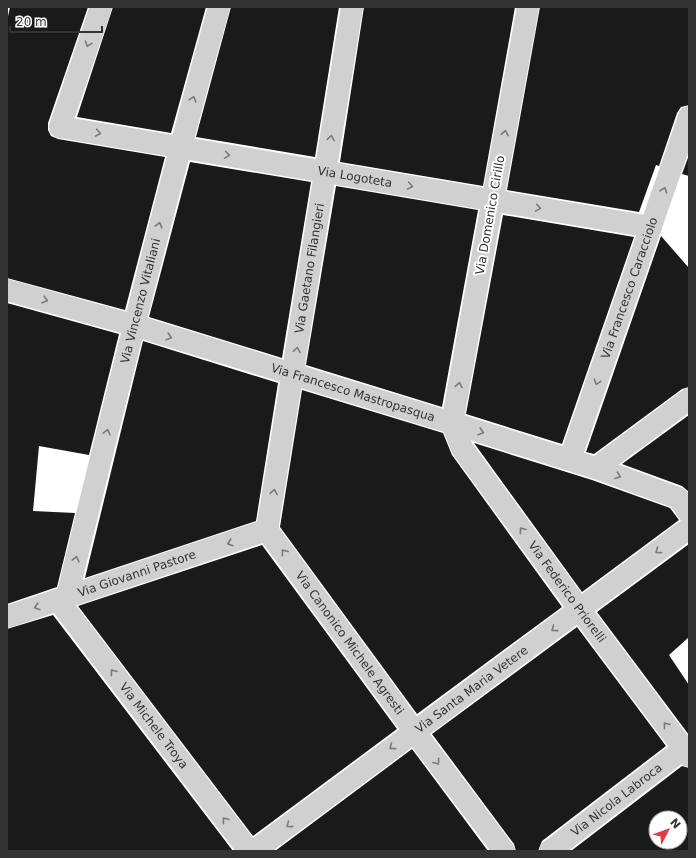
<svg xmlns="http://www.w3.org/2000/svg" width="696" height="858" font-family="'DejaVu Sans',sans-serif">
<style>
.building{fill:#1a1a1a;fill-rule:evenodd}
.lines{fill:none;stroke-linecap:round;stroke-linejoin:round}
.pedestrian{stroke:#d0d0d0;stroke-width:22}
.minor{stroke:#d0d0d0;stroke-width:22}
.oneway{stroke:#7a7a7a}
.labels{text-anchor:middle;stroke-width:4;stroke-linejoin:round;paint-order:stroke}
.street-label{font-size:12px;fill:#333;stroke:#fff}
</style>
<rect width="100%" height="100%" fill="#fff"/>
<path class="building" d="M10 7H88L48 123V130L51 136 58 139 165 157 125 310 7 278V21Z
M113 7H206L171 133 77 117Z
M231 7H339L315 157 196 137Z
M364 7H515L483 186 340 162Z
M540 7H689V105L681 107 677 113 659 166 656 165 639 212 507 190Z
M689 155V176L682 174Z
M190 162 311 182 282 358 149 317Z
M336 186 478 210 442 407 306 365Z
M503 215 634 237 562 444 466 414Z
M661 236 689 268V387L682 389 594 454 586 452Z
M7 303 119 334 89 455 39 446 33 511 75 513 57 587 7 604Z
M143 341 278 383 256 521 85 578Z
M302 390 443 433 452 455 562 607 417 714 280 527Z
M689 415V492L682 486 622 464Z
M474 443 592 480 670 508 679 520 582 592Z
M689 544V637L669 655 689 685V735L597 612Z
M262 545 397 729 253 836 78 606Z
M53 615 233 851H7V629Z
M577 627 666 746 542 841 538 851H516L514 844 432 734Z
M412 749 488 851H275Z
M682 766 689 768V851H571ZM656 818H680V842H656Z"/>
<g class="lines">
<path class="pedestrian" d="M596 468 689 399"/>
<g class="minor">
<path id="s1" d="M101 7 60 127 651 227"/>
<path id="s2" d="M528 7 452 423 462 448 580 610 689 756"/>
<path id="s3" d="M7 290 133 325 452 423 596 468 678 498 689 513"/>
<path id="s4" d="M570 459 689 117"/>
<path id="s5" d="M267 530 352 7"/>
<path id="s6" d="M267 530 414 731 504 851"/>
<path id="s7" d="M67 597C115 399 164 202 219 7"/>
<path id="s8" d="M58 600 249 851"/>
<path id="s9" d="M7 617 267 530"/>
<path id="s10" d="M254 851 689 528"/>
<path id="s11" d="M550 851 683 749"/>
</g>
</g>
<defs><path id="oneway-chevron" d="M-2-3.5L2.5 0L-2 3.5" fill="none" stroke-width="1.6" stroke-linecap="round" stroke-linejoin="round"/></defs>
<g class="oneway">
<use href="#oneway-chevron" transform="translate(88 44) rotate(109)"/>
<use href="#oneway-chevron" transform="translate(193 99) rotate(-74)"/>
<use href="#oneway-chevron" transform="translate(98 133) rotate(10)"/>
<use href="#oneway-chevron" transform="translate(505 133) rotate(-80)"/>
<use href="#oneway-chevron" transform="translate(331 138) rotate(-81)"/>
<use href="#oneway-chevron" transform="translate(227 155) rotate(9)"/>
<use href="#oneway-chevron" transform="translate(410 186) rotate(10)"/>
<use href="#oneway-chevron" transform="translate(664 190) rotate(-71)"/>
<use href="#oneway-chevron" transform="translate(538 208) rotate(9)"/>
<use href="#oneway-chevron" transform="translate(159 225) rotate(-75)"/>
<use href="#oneway-chevron" transform="translate(45 300) rotate(16)"/>
<use href="#oneway-chevron" transform="translate(169 337) rotate(17)"/>
<use href="#oneway-chevron" transform="translate(297 350) rotate(-81)"/>
<use href="#oneway-chevron" transform="translate(597 382) rotate(109)"/>
<use href="#oneway-chevron" transform="translate(459 385) rotate(-80)"/>
<use href="#oneway-chevron" transform="translate(107 432) rotate(-76)"/>
<use href="#oneway-chevron" transform="translate(481 432) rotate(17)"/>
<use href="#oneway-chevron" transform="translate(618 476) rotate(20)"/>
<use href="#oneway-chevron" transform="translate(274 492) rotate(-81)"/>
<use href="#oneway-chevron" transform="translate(522 530) rotate(-126)"/>
<use href="#oneway-chevron" transform="translate(230 543) rotate(162)"/>
<use href="#oneway-chevron" transform="translate(658 551) rotate(143)"/>
<use href="#oneway-chevron" transform="translate(284 552) rotate(-126)"/>
<use href="#oneway-chevron" transform="translate(76 559) rotate(-76)"/>
<use href="#oneway-chevron" transform="translate(37 607) rotate(162)"/>
<use href="#oneway-chevron" transform="translate(554 629) rotate(144)"/>
<use href="#oneway-chevron" transform="translate(113 672) rotate(-127)"/>
<use href="#oneway-chevron" transform="translate(666 725) rotate(-127)"/>
<use href="#oneway-chevron" transform="translate(392 747) rotate(143)"/>
<use href="#oneway-chevron" transform="translate(437 762) rotate(53)"/>
<use href="#oneway-chevron" transform="translate(225 820) rotate(-127)"/>
<use href="#oneway-chevron" transform="translate(289 825) rotate(143)"/>
</g>
<g class="labels">
<g class="street-label">
<text dy="4" stroke="none"><textPath href="#s1" startOffset="426">Via Logoteta</textPath></text>
<text transform="translate(490 215) rotate(-80)" y="4">Via Domenico Cirillo</text>
<text dy="4" stroke="none"><textPath href="#s5" startOffset="265">Via Gaetano Filangieri</textPath></text>
<text dy="4" stroke="none"><textPath href="#s4" startOffset="181">Via Francesco Caracciolo</textPath></text>
<text dy="4" stroke="none"><textPath href="#s7" startOffset="305">Via Vincenzo Vitaliani</textPath></text>
<text dy="4" stroke="none"><textPath href="#s3" startOffset="361">Via Francesco Mastropasqua</textPath></text>
<text dy="4" stroke="none"><textPath href="#s9" startOffset="137">Via Giovanni Pastore</textPath></text>
<text dy="4" stroke="none"><textPath href="#s2" startOffset="628">Via Federico Priorelli</textPath></text>
<text dy="4" stroke="none"><textPath href="#s6" startOffset="140">Via Canonico Michele Agresti</textPath></text>
<text dy="4" stroke="none"><textPath href="#s10" startOffset="271">Via Santa Maria Vetere</textPath></text>
<text dy="4" stroke="none"><textPath href="#s8" startOffset="158">Via Michele Troya</textPath></text>
<text dy="4" stroke="none"><textPath href="#s11" startOffset="84">Via Nicola Labroca</textPath></text>
</g>
</g>
<rect width="696" height="858" fill="none" stroke="#333333" stroke-width="16"/>
<g transform="translate(668 830) rotate(49)"><circle r="19" fill="#ffffff" stroke="#adadad"/>
<path d="M0-3L7 15L0 10L-7 15Z" fill="#e63946"/>
<text y="-6" font-size="11" font-weight="bold" text-anchor="middle" fill="#333333">N</text>
</g>
<path d="M10 26v6h92v-6" fill="none" stroke="#333333" stroke-width="2"/>
<text x="16" y="26" font-size="12" fill="#333333" stroke="#ffffff" stroke-width="3" paint-order="stroke">20 m</text>
</svg>
